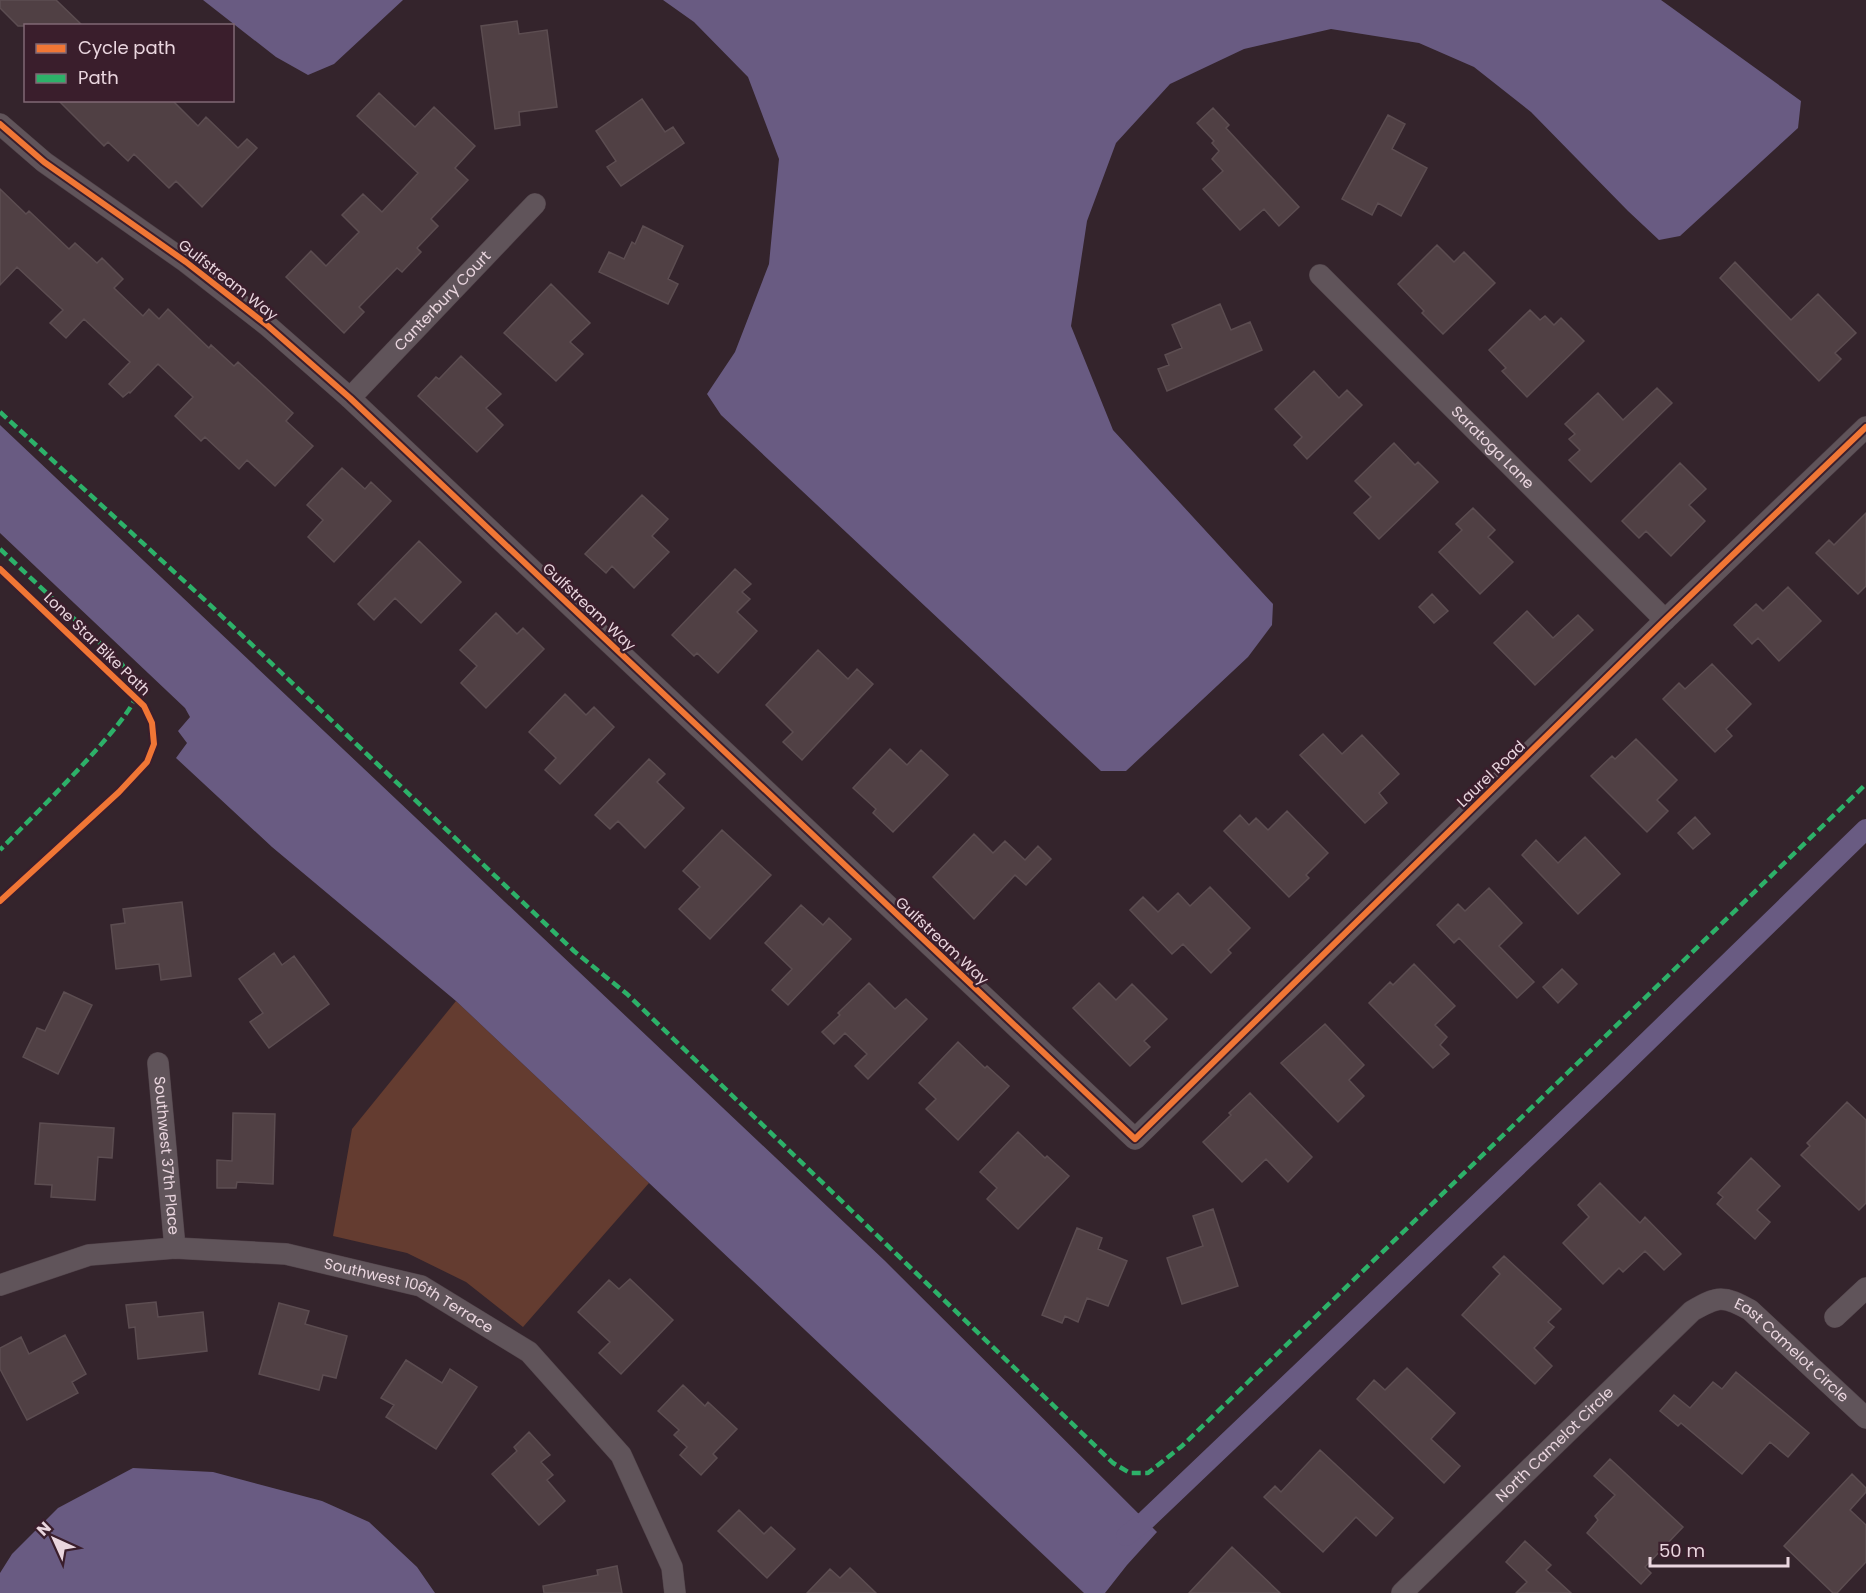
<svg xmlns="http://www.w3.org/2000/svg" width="1866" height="1593" font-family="Poppins,sans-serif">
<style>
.green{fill:#643c30}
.water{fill:#695b82}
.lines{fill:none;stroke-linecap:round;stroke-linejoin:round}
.canal{stroke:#695b82;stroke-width:20}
.building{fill:#504044;stroke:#5c4d51;stroke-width:1.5}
.street-casing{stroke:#504249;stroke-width:22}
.street{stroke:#60545a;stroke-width:21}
.quiet{stroke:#2db169;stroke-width:4.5;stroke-dasharray:9 4.5;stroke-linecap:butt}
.cycleway-casing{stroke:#3a1e2c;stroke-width:10}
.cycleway{stroke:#f07635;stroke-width:6}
.labels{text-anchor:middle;stroke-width:5;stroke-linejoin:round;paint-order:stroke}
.street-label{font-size:15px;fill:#ead6df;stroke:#3a1e2c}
</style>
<rect width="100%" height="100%" fill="#34242c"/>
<path class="green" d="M456 1001 649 1183 523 1327 466 1282 407 1253 333 1236 352 1129Z"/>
<path class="water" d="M203 0H403L334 64 308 75 276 57Z
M663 0H1661L1801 101 1798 128 1680 236 1659 240 1628 211 1531 112 1474 67 1419 43 1331 29 1244 49 1170 84 1116 143 1087 221 1071 326 1113 430 1273 604 1272 625 1248 657 1126 771H1101L721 415 707 394 735 352 769 264 779 159 748 77 694 22Z
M0 425 884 1260 1157 1532 1127 1565 1105 1593H1084L456 1001 272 847 176 758 187 743 178 731 190 717 185 708 0 533Z
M133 1468 213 1472 322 1501 369 1522 417 1567 435 1593H0V1573L12 1554 58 1508Z"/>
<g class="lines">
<path class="canal" d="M1126 1536 1146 1520 1614 1074 1866 829"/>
</g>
<path class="building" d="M0 0H56L83 26H18L0 8Z
M517 21 519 34 547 30 557 107 519 112 520 125 495 129 481 26Z
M379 93 415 127 434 107 475 146 455 168 468 180 431 219 438 226 417 248 421 252 402 272 397 268 359 307 364 312 344 333 286 277 311 251 326 266 359 232 342 215 363 194 382 212 418 173 357 116Z
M642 99 665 132 673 127 684 143 621 186 607 167 616 161 596 131Z
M58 100H172L198 126 206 117 238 148 247 139 257 148 202 207 176 181 169 188 134 154 128 161 108 142 104 146Z
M1213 108 1229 125 1226 128 1299 207 1279 226 1264 209 1240 230 1203 189 1223 171 1212 159 1219 151 1212 143 1214 141 1197 123Z
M1388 115 1405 124 1392 149 1427 168 1401 216 1378 203 1372 215 1342 199Z
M0 189 26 214 29 211 69 249 75 243 97 263 102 258 123 279 114 288 143 316 149 309 159 319 168 309 209 348 211 345 234 366 238 362 293 413 286 421 313 446 275 486 247 460 239 469 205 437 201 441 175 416 193 397 158 364 130 393 129 392 123 397 109 384 130 362 84 319 66 338 50 323 63 310 17 267 0 285Z
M643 226 683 246 668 279 678 284 668 304 599 272 609 252 624 259 632 242 635 244Z
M1437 245 1454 262 1464 252 1495 283 1443 334 1422 313 1424 311 1398 284Z
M1735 262 1791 320 1818 294 1856 333 1835 353 1841 359 1819 381 1720 278Z
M551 284 590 323 570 342 583 354 556 381 504 333Z
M1220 304 1231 330 1250 322 1262 350 1167 391 1158 369 1169 365 1165 355 1182 348 1172 325Z
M1530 310 1540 320 1545 316 1554 325 1561 318 1584 341 1527 397 1502 371 1506 368 1489 350Z
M461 356 501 394 486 408 503 425 477 452 418 396 436 377 439 379Z
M1314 371 1339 398 1347 390 1362 405 1307 459 1294 445 1302 437 1275 409Z
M1657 388 1672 403 1591 482 1569 460 1580 450 1569 439 1575 434 1565 424 1598 393 1623 420Z
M1394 443 1415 465 1418 462 1438 482 1379 539 1354 513 1371 497 1355 481Z
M1680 463 1706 489 1689 505 1705 521 1671 556 1646 531 1639 538 1622 521Z
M342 468 365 489 371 482 391 501 334 562 308 537 323 520 307 505Z
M642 495 668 519 652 536 669 552 634 588 612 566 606 573 585 554Z
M1473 508 1495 530 1488 537 1513 562 1480 594 1439 552 1462 530 1456 524Z
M1866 513V586L1858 594 1816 553 1829 540 1834 545Z
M419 541 461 582 421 623 395 598 374 620 358 604Z
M735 569 751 584 742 592 750 599 737 612 757 631 718 673 697 653 694 656 672 635Z
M1788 587 1821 621 1779 661 1758 638 1752 644 1734 625 1756 604 1763 611Z
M1432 594 1448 611 1434 623 1419 607Z
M1527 611 1553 638 1578 615 1593 630 1535 685 1494 643Z
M496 613 517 634 523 628 544 649 486 708 461 683 477 666 460 650Z
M818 650 848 679 857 669 873 684 802 760 783 742 793 732 766 705Z
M1712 664 1751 704 1726 729 1732 736 1715 752 1663 699 1679 683 1685 689Z
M565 694 586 715 594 707 614 727 560 784 545 770 556 758 529 732Z
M1323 734 1342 754 1362 735 1399 774 1379 793 1387 803 1365 823 1300 755Z
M1636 739 1677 780 1657 800 1668 811 1647 832 1591 776 1612 756 1615 759Z
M890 749 907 765 921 750 948 775 893 832 873 813 876 809 853 788Z
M649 759 665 774 657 782 684 808 645 848 618 821 610 829 595 815Z
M1287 811 1328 853 1306 875 1309 878 1289 897 1224 831 1240 815 1249 825 1256 818 1268 830Z
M1695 817 1710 834 1693 849 1678 833Z
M722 830 771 875 710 939 679 909 700 887 683 871Z
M974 834 993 853 1005 841 1025 860 1038 846 1051 859 1026 885 1015 875 974 919 933 877Z
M1585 837 1620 874 1578 914 1522 855 1536 840 1558 863Z
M1210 887 1250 928 1228 950 1231 953 1211 973 1183 944 1172 954 1130 910 1143 897 1158 912 1178 893 1190 906Z
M1489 888 1522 923 1499 946 1534 982 1517 998 1459 938 1454 943 1437 925 1458 904 1465 911Z
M182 902 191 976 161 980 159 964 116 969 111 925 125 923 123 909Z
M801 905 823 925 829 918 851 939 788 1005 772 990 792 969 765 943Z
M274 953 282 965 294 956 329 1004 269 1048 250 1022 263 1013 239 979Z
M1414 964 1455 1006 1435 1025 1447 1037 1440 1045 1449 1054 1433 1068 1369 1003 1390 982 1393 985Z
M1562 969 1577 984 1558 1003 1543 987Z
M869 983 895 1009 906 999 927 1019 868 1079 855 1066 867 1054 845 1033 834 1044 822 1032 840 1015 838 1013Z
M1099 983 1116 1000 1132 984 1167 1019 1144 1041 1150 1047 1130 1066 1073 1008Z
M64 992 92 1005 58 1074 23 1057 37 1028 45 1031Z
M1325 1024 1364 1065 1349 1080 1364 1096 1338 1122 1281 1063Z
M958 1042 985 1068 987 1066 1009 1086 958 1140 926 1109 936 1099 919 1083Z
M1250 1093 1312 1157 1288 1182 1266 1159 1242 1182 1203 1142 1231 1115 1229 1113Z
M1847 1102 1866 1120V1203L1859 1210 1801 1155 1810 1146 1807 1143Z
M233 1113 275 1114 273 1184 237 1182 236 1188H217V1160L232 1161Z
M40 1123 114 1128 112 1158 98 1157 95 1200 51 1197 52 1185 35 1184Z
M1018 1132 1045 1158 1047 1156 1069 1176 1018 1229 987 1199 997 1188 980 1172Z
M1751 1158 1780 1186 1757 1210 1770 1222 1755 1239 1717 1204 1723 1197 1718 1193Z
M1600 1183 1640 1223 1645 1217 1681 1254 1664 1270 1645 1251 1623 1272 1619 1268 1603 1284 1563 1243 1589 1217 1578 1205Z
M1213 1209 1238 1286 1182 1304 1167 1258 1203 1246 1193 1216Z
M1077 1228 1102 1238 1098 1249 1127 1261 1108 1306 1087 1298 1078 1322 1065 1316 1062 1323 1042 1315Z
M1504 1256 1561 1309 1548 1322 1554 1327 1534 1348 1552 1366 1535 1384 1462 1315 1500 1274 1493 1267Z
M630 1279 673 1320 621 1374 599 1353 610 1342 578 1312 609 1280 619 1289Z
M156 1302 158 1317 203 1312 207 1351 138 1359 135 1327 129 1328 126 1305Z
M279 1303 309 1311 305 1324 347 1336 336 1378 323 1375 319 1390 259 1374Z
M65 1335 86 1374 72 1382 78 1393 27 1420 0 1369V1348L21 1337 29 1354Z
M406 1360 442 1383 450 1369 477 1387 436 1449 386 1417 394 1405 381 1398Z
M1407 1368 1455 1413 1431 1439 1460 1466 1444 1483 1357 1399 1374 1380 1385 1390Z
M1736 1372 1809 1433 1788 1457 1770 1442 1742 1474 1681 1423 1678 1426 1660 1411 1674 1395 1690 1408 1713 1382 1722 1389Z
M683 1385 705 1406 708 1402 737 1429 713 1454 717 1458 701 1475 680 1455 687 1447 674 1435 679 1430 658 1411Z
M529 1432 550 1455 541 1462 553 1475 547 1480 565 1501 539 1525 492 1474 517 1451 514 1447Z
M1320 1450 1393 1518 1376 1536 1356 1517 1323 1552 1264 1497 1275 1486 1281 1492Z
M1610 1459 1683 1527 1645 1567 1651 1573 1641 1584 1587 1533 1598 1520 1595 1516 1615 1495 1594 1476Z
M1852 1474 1866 1488V1492L1850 1510 1866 1525V1562L1837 1593H1833L1784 1546Z
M739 1510 764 1534 771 1527 795 1549 767 1578 718 1531Z
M1525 1541 1551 1565 1546 1570 1571 1593H1516L1527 1582 1506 1562Z
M1232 1547 1280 1593H1189Z
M617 1566 622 1593H544L543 1586 598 1575 597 1570Z
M850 1568 876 1593H807L830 1569 840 1578Z"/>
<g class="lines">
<g class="street-casing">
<g id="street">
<path d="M0 124 44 162 186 262 268 326 350 398 1135 1139 1665 620 1866 427"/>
<path id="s1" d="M1320 275 1665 620"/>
<path id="s2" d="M350 398 535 204"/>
<path id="s3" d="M158 1063 175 1248"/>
<path id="s4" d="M0 1285 89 1255 175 1248 286 1254 421 1286 529 1352 621 1455 672 1567 675 1593"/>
<path d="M1835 1317 1866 1288"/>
<path id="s5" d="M1402 1593 1692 1311C1718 1296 1723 1295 1750 1310L1866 1418"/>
</g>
</g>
<use href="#street" class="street"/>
<path class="quiet" d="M0 412 208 603 574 951 627 994 1113 1463 1130 1473H1148L1182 1446 1866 784
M0 549 121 663C128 673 138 683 136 695 133 719 23 826 0 850"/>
<g class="cycleway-casing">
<path id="cycleway" d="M0 124 44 162 186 262 268 326 350 398 1135 1139 1665 620 1866 427
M0 569 144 706 152 723 154 744 147 762 119 792 0 901"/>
</g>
<use href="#cycleway" class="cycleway"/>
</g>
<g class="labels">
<g class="street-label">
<text transform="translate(228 280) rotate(38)" y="5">Gulfstream Way</text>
<text dy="5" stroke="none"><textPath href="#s2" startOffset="134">Canterbury Court</textPath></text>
<text dy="5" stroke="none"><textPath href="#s1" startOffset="244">Saratoga Lane</textPath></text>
<text transform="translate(589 607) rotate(43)" y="5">Gulfstream Way</text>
<text transform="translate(97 644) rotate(44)" y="5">Lone Star Bike Path</text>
<text transform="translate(1491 774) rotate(-44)" y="5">Laurel Road</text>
<text transform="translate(942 941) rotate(43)" y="5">Gulfstream Way</text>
<text dy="5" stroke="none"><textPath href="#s3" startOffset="93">Southwest 37th Place</textPath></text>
<text dy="5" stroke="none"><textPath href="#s4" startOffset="422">Southwest 106th Terrace</textPath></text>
<text dy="5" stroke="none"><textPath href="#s5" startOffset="525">East Camelot Circle</textPath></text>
<text dy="5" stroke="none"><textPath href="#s5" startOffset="213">North Camelot Circle</textPath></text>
</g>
</g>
<rect x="24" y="24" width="210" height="78" fill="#3a1e2c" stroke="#806874" stroke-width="1.5"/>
<rect x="36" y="44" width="30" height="9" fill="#f07635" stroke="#806874" stroke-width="1.5"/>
<text x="78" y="54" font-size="18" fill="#ead6df">Cycle path</text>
<rect x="36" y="74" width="30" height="9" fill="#2db169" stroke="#806874" stroke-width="1.5"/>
<text x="78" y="84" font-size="18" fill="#ead6df">Path</text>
<g transform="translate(54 1539) rotate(315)" stroke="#3a1e2c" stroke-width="4.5" paint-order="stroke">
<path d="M0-4.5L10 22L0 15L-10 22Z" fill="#ead6df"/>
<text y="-9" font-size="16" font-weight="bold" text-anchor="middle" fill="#ead6df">N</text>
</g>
<path d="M1650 1557v9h138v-9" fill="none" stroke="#ead6df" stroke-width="3"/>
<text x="1659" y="1557" font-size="18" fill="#ead6df" stroke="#3a1e2c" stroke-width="4.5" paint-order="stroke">50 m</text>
</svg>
